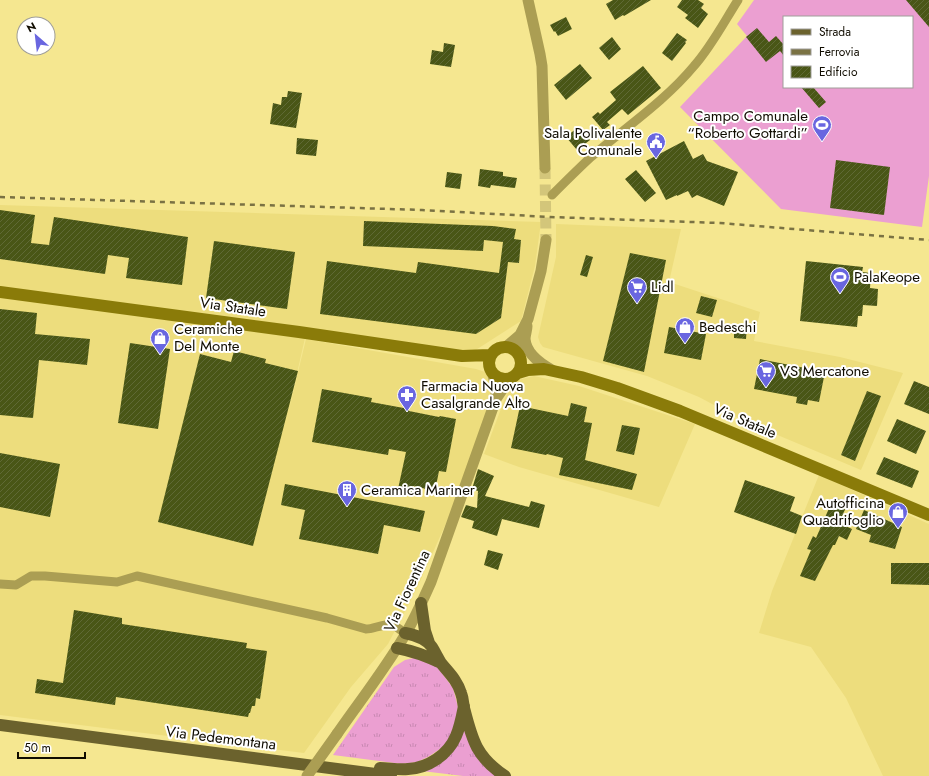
<svg xmlns="http://www.w3.org/2000/svg" width="929" height="776" font-family="Jost,sans-serif">
<style>
.built{fill:#eddd7d}
.grass{fill:url(#grass-tufts)}
.pitch{fill:#eb9fd1;fill-rule:evenodd}
.building{fill:url(#building-hatch)}
.lines{fill:none;stroke-linecap:round;stroke-linejoin:round}
.tertiary-tunnel{stroke:#d3c67a;stroke-width:11;stroke-dasharray:11 5.5;stroke-linecap:butt}
.minor{stroke:#ab9e53;stroke-width:9}
.tertiary{stroke:#ab9e53;stroke-width:11}
.secondary{stroke:#8a7b09;stroke-width:12}
.primary{stroke:#6b622d;stroke-width:12}
.rail{stroke:#7a7243;stroke-width:2.5;stroke-dasharray:5 5;stroke-linecap:butt}
.tertiary-bridge{stroke:#ab9e53;stroke-width:11}
.labels{text-anchor:middle;stroke-width:4;stroke-linejoin:round;paint-order:stroke}
.poi-label{font-size:15px;fill:#100c00;stroke:#fff;text-anchor:start}
.street-label{font-size:15px;fill:#100c00;stroke:#fff}
</style>
<defs>
<pattern id="grass-tufts" width="24" height="20" patternUnits="userSpaceOnUse"><rect width="24" height="20" fill="#eb9fd1"/><path d="M3 7l-1-3M5 7V3M7 7l1-3M15 17l-1-3M17 17v-4M19 17l1-3" fill="none" stroke="#c888b2"/></pattern>
<pattern id="building-hatch" width="6" height="6" patternUnits="userSpaceOnUse"><rect width="6" height="6" fill="#495616"/><path d="M-1 1l2-2M0 6l6-6M5 7l2-2" fill="none" stroke="#5f6935"/></pattern>
</defs>
<rect width="100%" height="100%" fill="#f5e790"/>
<path class="built" d="M0 205 541 222 535 266 521 321 471 353 307 329 286 422 306 339 476 369 485 372 493 383 494 399 451 512 418 586 388 644 351 687 304 753 0 715Z
M556 224 681 229 669 282 760 312 754 341 840 357 903 373 861 470 744 421 699 397 647 376 543 347 540 343 538 337 556 257Z
M534 376 579 386 695 424 659 507 519 467 484 454 505 398 512 386 517 380Z
M819 475 929 524V776H883L846 698 811 647 759 633 772 591Z"/>
<path class="grass" d="M414 658 436 665 453 688 458 707 455 724 451 736 443 747 428 757 417 762 402 764 333 755 394 667 405 660Z
M463 726 500 776H463L422 771Z"/>
<path class="pitch" d="M754 0H929V176L922 227 781 209 680 107 747 36 737 24ZM784 17H912V87H784Z"/>
<path class="building" d="M613 0H651L624 16 623 15 615 20 606 4Z
M682 0H698L704 4 701 8 708 14 698 28 685 18 688 15 677 7Z
M906 0H929V27Z
M566 17 572 29 558 36 555 31 554 32 550 25Z
M757 28 769 42 776 36 784 45V56L780 51 766 62 746 37Z
M677 33 687 40 685 42 686 43 672 61 662 53Z
M612 37 621 49 609 60 599 48Z
M444 43 455 45 451 67 430 64 432 50 443 52Z
M580 64 592 78 566 100 554 85Z
M643 66 661 88 628 115 622 109 607 122 610 125 603 130 592 117 598 112 600 114 616 100 610 92Z
M801 87H813L826 102 819 108Z
M288 91 302 93 296 128 270 124 273 103 281 105 282 97H287Z
M578 127 590 140 577 150 566 137Z
M297 138 318 140 316 156 296 154Z
M684 141 693 159 703 154 707 161 738 172 724 206 697 195 692 198 688 191 677 196V195L666 200 646 161Z
M836 160 890 167 884 215 830 208Z
M480 169 503 172V176L517 178 515 188 491 185 490 188 478 186Z
M636 170 656 193 645 202 625 179Z
M447 172 462 174 460 189 445 187Z
M0 210 35 215 31 243 49 245 54 217 188 237 182 285 126 278 129 258 108 255 105 274 0 259Z
M364 221 493 226 516 229 514 239 521 240 519 263 508 262 501 318 476 334 320 314 327 261 416 273 418 262 499 273 503 242 484 240 483 251 363 246Z
M214 241 295 252 287 309 206 298Z
M630 253 666 260 644 372 603 361Z
M586 255 593 257 587 277 580 275Z
M806 261 863 267 862 272 871 273 870 288 878 289 877 306 863 305 862 316H858L857 327 800 321Z
M701 296 717 300 712 317 696 313Z
M0 309 37 313 35 334 90 339 87 365 39 360 33 418 0 415Z
M739 324 747 325 746 339 734 338V329H739Z
M669 327 706 334 701 360 664 353Z
M130 343 170 349 158 429 118 423Z
M234 351 266 359 265 363 298 371 253 546 158 522 200 354 231 362Z
M760 359 825 372 819 402 808 400 807 405 796 403 797 397 754 389Z
M914 381 929 387V414L904 404Z
M322 389 372 398 371 402 409 409V411L439 417 440 416 456 419 446 472 439 471 435 491 413 486 412 492 398 489 406 452 389 449 388 455 312 442Z
M867 391 881 396 855 461 841 455Z
M571 403 587 407 584 422 592 423 585 460 637 474 632 490 559 475 563 458 547 454 546 455 511 448 520 406 568 416Z
M897 419 926 431 916 454 887 441Z
M622 425 640 428 634 455 616 451Z
M0 453 60 464 50 517 0 507Z
M884 457 919 471 912 488 876 474Z
M478 469 494 476 485 496 529 507 531 501 545 505 539 528 502 519 497 536 472 528 474 521 461 517 466 505 477 508 478 491 472 489Z
M745 480 795 497 790 511 802 516 796 534 734 512Z
M285 484 425 511 420 532 384 525 378 554 299 539 305 510 281 505Z
M834 497 848 503 839 523 852 529 847 540 839 536 835 545H833L815 581 800 576 811 550 807 549 813 536 816 538Z
M864 510 902 527 895 549 869 542 871 535 856 529Z
M488 550 503 554 498 570 484 565Z
M891 563H929V585L891 584Z
M74 610 122 618V624L247 643 246 648 267 651 260 699 256 698 255 706H252L250 713H249L248 717 116 697 115 705 35 693 37 679 63 683Z"/>
<g class="lines">
<path class="tertiary-tunnel" d="M545 168 546 240"/>
<path class="minor" d="M552 195C565 182 578 169 591 157 626 127 665 101 694 66 711 47 724 22 738 0
M0 584 16 585 31 576H45L117 582 137 576 327 618 366 629C375 629 385 622 395 626 398 628 402 631 405 633"/>
<path class="tertiary" d="M528 0 540 54 542 66 545 168
M527 326C527 330 525 335 525 339 526 353 541 364 552 370
M506 347 520 335 528 319 541 271 546 240
M519 355 525 338
M493 375 496 388V399
M337 734C360 701 385 669 405 635 415 618 423 600 431 582L496 399 510 378"/>
<path class="secondary" d="M0 292 299 332 462 356 490 355
M489 363a16 16 0 1 1 32 0a16 16 0 1 1-32 0Z
M518 373 528 370 544 369 581 377 617 388 680 411 929 515"/>
<path class="primary" d="M421 603 425 631 429 643
M405 633C415 635 426 638 432 647 435 652 438 658 441 663 449 673 457 680 461 693 463 698 463 703 464 708 472 739 476 757 505 776
M397 648C413 651 427 656 441 663
M0 725 391 776
M380 768C389 768 398 770 408 769 428 768 448 755 456 736 460 727 462 716 464 706"/>
<path class="rail" d="M0 197 422 210 550 217 720 223 929 240"/>
<path class="tertiary-bridge" d="M307 776 337 734"/>
</g>
<defs>
<g id="stadium-pin" transform="scale(1)"><path d="M0 17L-7.5 6A9.5 9.5 0 1 1 7.5 6Z" fill="#6966e0" stroke="#fff"/><path d="M0-5a6.5 5 0 1 0 0 10a6.5 5 0 1 0 0-10ZM-3.5-1.8h7v3.6h-7Z" fill="#fff"/></g>
<g id="civic-pin" transform="scale(1)"><path d="M0 17L-7.5 6A9.5 9.5 0 1 1 7.5 6Z" fill="#6966e0" stroke="#fff"/><path d="M-.6-6.5H3V-4.5H.6V-3L4-1V1h2V6H-6V1h2V-1L-.6-3ZM-1.2 2.5V6h2.4V2.5Z" fill="#fff"/></g>
<g id="supermarket-pin" transform="scale(1)"><path d="M0 17L-7.5 6A9.5 9.5 0 1 1 7.5 6Z" fill="#6966e0" stroke="#fff"/><path d="M-6-5.5h2.5l.6 2H6L4.5 2H-2.5L-4.4-4H-6ZM-1.5 3.2a1.3 1.3 0 1 0 .1 0ZM3 3.2a1.3 1.3 0 1 0 .1 0Z" fill="#fff"/></g>
<g id="shop-pin" transform="scale(1)"><path d="M0 17L-7.5 6A9.5 9.5 0 1 1 7.5 6Z" fill="#6966e0" stroke="#fff"/><path d="M-5-2.5h2.3a2.7 3.5 0 0 1 5.4 0H5L5.5 6h-11ZM-1.5-2.5h3a1.5 2.3 0 0 0-3 0Z" fill="#fff"/></g>
<g id="pharmacy-pin" transform="scale(1)"><path d="M0 17L-7.5 6A9.5 9.5 0 1 1 7.5 6Z" fill="#6966e0" stroke="#fff"/><path d="M-2-6h4v4h4v4h-4v4h-4v-4h-4v-4h4Z" fill="#fff"/></g>
<g id="building-pin" transform="scale(1)"><path d="M0 17L-7.5 6A9.5 9.5 0 1 1 7.5 6Z" fill="#6966e0" stroke="#fff"/><path d="M-4-6H4V6H1V3H-1V6H-4ZM-2.5-4.3h1.7v1.8h-1.7ZM.8-4.3h1.7v1.8H.8ZM-2.5-1h1.7V.8h-1.7ZM.8-1h1.7V.8H.8Z" fill="#fff"/></g>
</defs>
<g fill-rule="evenodd">
<use href="#stadium-pin" x="822" y="125"/>
<use href="#civic-pin" x="656" y="142"/>
<use href="#stadium-pin" x="840" y="277"/>
<use href="#supermarket-pin" x="637" y="287"/>
<use href="#shop-pin" x="685" y="327"/>
<use href="#shop-pin" x="160" y="338"/>
<use href="#supermarket-pin" x="766" y="371"/>
<use href="#pharmacy-pin" x="407" y="395"/>
<use href="#building-pin" x="347" y="490"/>
<use href="#shop-pin" x="898" y="512"/>
</g>
<g class="labels">
<g class="poi-label">
<text x="808" y="121" text-anchor="end">Campo Comunale<tspan x="808" dy="17">“Roberto Gottardi”</tspan></text>
<text x="642" y="138" text-anchor="end">Sala Polivalente<tspan x="642" dy="17">Comunale</tspan></text>
<text x="854" y="282">PalaKeope</text>
<text x="651" y="292">Lidl</text>
<text x="699" y="332">Bedeschi</text>
<text x="174" y="334">Ceramiche<tspan x="174" dy="17">Del Monte</tspan></text>
<text x="780" y="376">VS Mercatone</text>
<text x="421" y="391">Farmacia Nuova<tspan x="421" dy="17">Casalgrande Alto</tspan></text>
<text x="361" y="495">Ceramica Mariner</text>
<text x="884" y="508" text-anchor="end">Autofficina<tspan x="884" dy="17">Quadrifoglio</tspan></text>
</g>
<g class="street-label">
<text transform="translate(233 307) rotate(8)" y="5">Via Statale</text>
<text transform="translate(745 421) rotate(23)" y="5">Via Statale</text>
<text transform="translate(407 591) rotate(-65)" y="5">Via Fiorentina</text>
<text transform="translate(221 738) rotate(7)" y="5">Via Pedemontana</text>
</g>
</g>
<rect x="783" y="16" width="130" height="72" fill="#ffffff" stroke="#9f9e99"/>
<rect x="791" y="29" width="20" height="6" fill="#6b622d" stroke="#9f9e99"/>
<text x="819" y="36" font-size="12" fill="#100c00">Strada</text>
<rect x="791" y="49" width="20" height="6" fill="#7a7243" stroke="#9f9e99"/>
<text x="819" y="56" font-size="12" fill="#100c00">Ferrovia</text>
<rect x="791" y="66" width="20" height="12" fill="url(#building-hatch)" stroke="#9f9e99"/>
<text x="819" y="76" font-size="12" fill="#100c00">Edificio</text>
<g transform="translate(36 36) rotate(332)"><circle r="19" fill="#ffffff" stroke="#9f9e99"/>
<path d="M0-3L7 15L0 10L-7 15Z" fill="#6966e0"/>
<text y="-6" font-size="11" font-weight="bold" text-anchor="middle" fill="#100c00">N</text>
</g>
<path d="M18 752v6h67v-6" fill="none" stroke="#100c00" stroke-width="2"/>
<text x="24" y="752" font-size="12" fill="#100c00" stroke="#ffffff" stroke-width="3" paint-order="stroke">50 m</text>
</svg>
